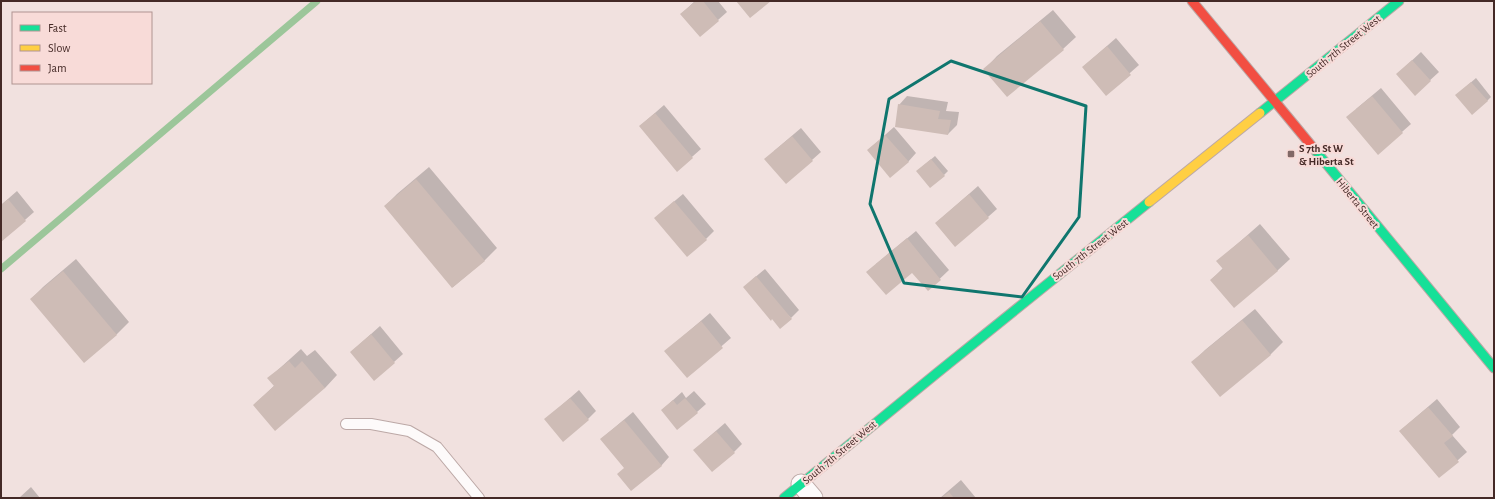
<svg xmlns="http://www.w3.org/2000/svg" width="1495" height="499" font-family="'Alegreya Sans',sans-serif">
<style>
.shadow{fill:#0003}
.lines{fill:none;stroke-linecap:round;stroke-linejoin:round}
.stream{stroke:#9cc69a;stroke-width:7}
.building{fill:#cebcb6}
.lane-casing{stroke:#bca8a6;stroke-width:12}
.street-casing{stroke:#bca8a6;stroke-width:21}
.fast-casing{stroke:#bca8a6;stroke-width:11}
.slow-casing{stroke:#bca8a6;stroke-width:11}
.jam-casing{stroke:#bca8a6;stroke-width:11}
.lane{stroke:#fdfafa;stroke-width:10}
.street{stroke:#fdfafa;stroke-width:19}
.fast{stroke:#16e098;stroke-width:9}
.slow{stroke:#ffcf43;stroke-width:9}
.jam{stroke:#f24e42;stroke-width:9}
.marked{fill:none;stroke:#0f766e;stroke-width:3;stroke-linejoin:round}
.poi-dot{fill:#816967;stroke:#f8dbd8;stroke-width:1.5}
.labels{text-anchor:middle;stroke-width:4;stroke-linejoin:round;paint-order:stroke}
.street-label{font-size:11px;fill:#442926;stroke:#f8dbd8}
.poi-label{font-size:11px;font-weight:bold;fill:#442926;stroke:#f8dbd8;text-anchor:start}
</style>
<rect width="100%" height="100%" fill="#f1e1df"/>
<path class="shadow" d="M695 1H718L727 12 700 36 681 14Z
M1053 10 1076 37 1063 49 1007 96 985 69 997 56Z
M1116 38 1139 65 1106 94 1083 67Z
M1421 52 1439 72 1415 94 1406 66Z
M1476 78 1491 97 1487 101 1461 91Z
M1381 88 1411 124 1378 153 1356 109Z
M907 96 948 102 946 111 959 112 957 125 948 134 899 105Z
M664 105 701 149 677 170 640 126Z
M894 127 916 153 908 162 868 150Z
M801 128 821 152 786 183 774 151Z
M935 156 948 171 944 175 922 167Z
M429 167 497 248 485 260 453 287 385 206 397 194Z
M978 186 997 209 955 246 936 223Z
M17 191 34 212 1 241V205Z
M683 194 714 231 706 239 664 210Z
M1260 224 1290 259 1277 271 1211 280 1223 268 1218 261Z
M916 231 949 270 928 290 912 271 876 264Z
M76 259 129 322 117 334 84 362 31 299 43 287Z
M765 269 799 310 791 318 753 279Z
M1255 309 1283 342 1270 355 1193 362 1205 350Z
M710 313 731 338 687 376 666 351Z
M380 326 403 354 394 362 351 352Z
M301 349 307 356 315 350 337 375 325 388 254 405 275 385 269 378Z
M579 390 596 411 588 419H546Z
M694 391 706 404 697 412 662 410 682 392 686 398Z
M1437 399 1460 427 1452 435 1467 452 1439 477 1400 431Z
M633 412 669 457 661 466 625 468 601 439Z
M725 423 742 444 734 452 703 442Z
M961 480 976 498H940Z
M31 487 40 498H19Z"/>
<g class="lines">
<path class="stream" d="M1 269 317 1"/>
</g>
<path class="building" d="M696 1H703L719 21 700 37 680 14Z
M736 1H771L750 18Z
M1040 21 1064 50 1007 97 983 69Z
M1107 46 1131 75 1106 96 1082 67Z
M1412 60 1431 81 1415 96 1396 74Z
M1471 82 1488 101 1472 115 1455 95Z
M1372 96 1403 133 1378 155 1346 117Z
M898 104 940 111 938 119 951 120 948 135 895 127Z
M655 113 693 158 677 172 639 126Z
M885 135 909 162 890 178 867 150Z
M792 136 813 161 786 184 764 159Z
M931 159 945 176 930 188 916 171Z
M416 179 485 261 452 288 384 206Z
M969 194 989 218 955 247 935 223Z
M8 199 26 221 1 242V205Z
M674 201 707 240 687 257 654 218Z
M1248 235 1278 271 1234 308 1210 280 1223 269 1216 261Z
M907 238 941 280 928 291 912 273 886 295 866 272Z
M63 271 117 335 84 363 30 299Z
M756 276 792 319 780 329 772 319 771 321 743 287Z
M1242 320 1271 355 1220 397 1191 362Z
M701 321 723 348 687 378 664 351Z
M371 334 395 363 374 381 350 352Z
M289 361 295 368 302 361 325 388 275 431 253 405 274 386 267 378Z
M570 398 589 420 563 442 544 419Z
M685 398 698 413 677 430 661 410 673 400 677 405Z
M1428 407 1453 436 1444 443 1459 462 1439 478 1399 431Z
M624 420 662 466 631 491 617 474 624 468 600 439Z
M716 431 735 453 712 472 693 450Z
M949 492 954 498H941Z"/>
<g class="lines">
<g class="lane-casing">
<path id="lane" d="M346 424H371L409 431 437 447 479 498"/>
</g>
<g class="street-casing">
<path id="street" d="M801 484 813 498"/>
</g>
<g class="fast-casing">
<path id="fast" d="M1260 113 1399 1
M1315 150 1494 368
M784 498 937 373 1149 202"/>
</g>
<g class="slow-casing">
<path id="slow" d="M1149 202 1260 113"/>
</g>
<g class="jam-casing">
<path id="jam" d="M1192 1 1315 150"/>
</g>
<use href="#lane" class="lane"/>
<use href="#street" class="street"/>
<use href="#fast" class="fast"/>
<use href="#slow" class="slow"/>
<use href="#jam" class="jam"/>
</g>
<path class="marked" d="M951 61 1086 106 1079 217 1022 297 904 283 870 204 889 99Z"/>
<rect class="poi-dot" x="1287" y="150" width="8" height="8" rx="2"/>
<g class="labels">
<g class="street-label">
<text transform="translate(1343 46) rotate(-39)" y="4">South 7th Street West</text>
<text transform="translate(1358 203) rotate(51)" y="4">Hiberta Street</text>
<text transform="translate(1090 249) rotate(-38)" y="4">South 7th Street West</text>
<text transform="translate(839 452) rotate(-40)" y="4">South 7th Street West</text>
</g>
<g class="poi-label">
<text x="1299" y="152">S 7th St W<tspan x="1299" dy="13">&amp; Hiberta St</tspan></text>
</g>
</g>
<rect width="1495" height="499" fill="none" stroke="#442926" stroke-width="4"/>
<rect x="12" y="12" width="140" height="72" fill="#f8dbd8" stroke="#b09491"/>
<rect x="20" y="25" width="20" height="6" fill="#16e098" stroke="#b09491"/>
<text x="48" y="32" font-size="12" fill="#442926">Fast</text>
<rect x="20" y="45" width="20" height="6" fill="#ffcf43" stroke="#b09491"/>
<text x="48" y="52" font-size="12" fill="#442926">Slow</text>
<rect x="20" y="65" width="20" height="6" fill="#f24e42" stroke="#b09491"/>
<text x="48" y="72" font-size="12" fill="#442926">Jam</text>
</svg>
